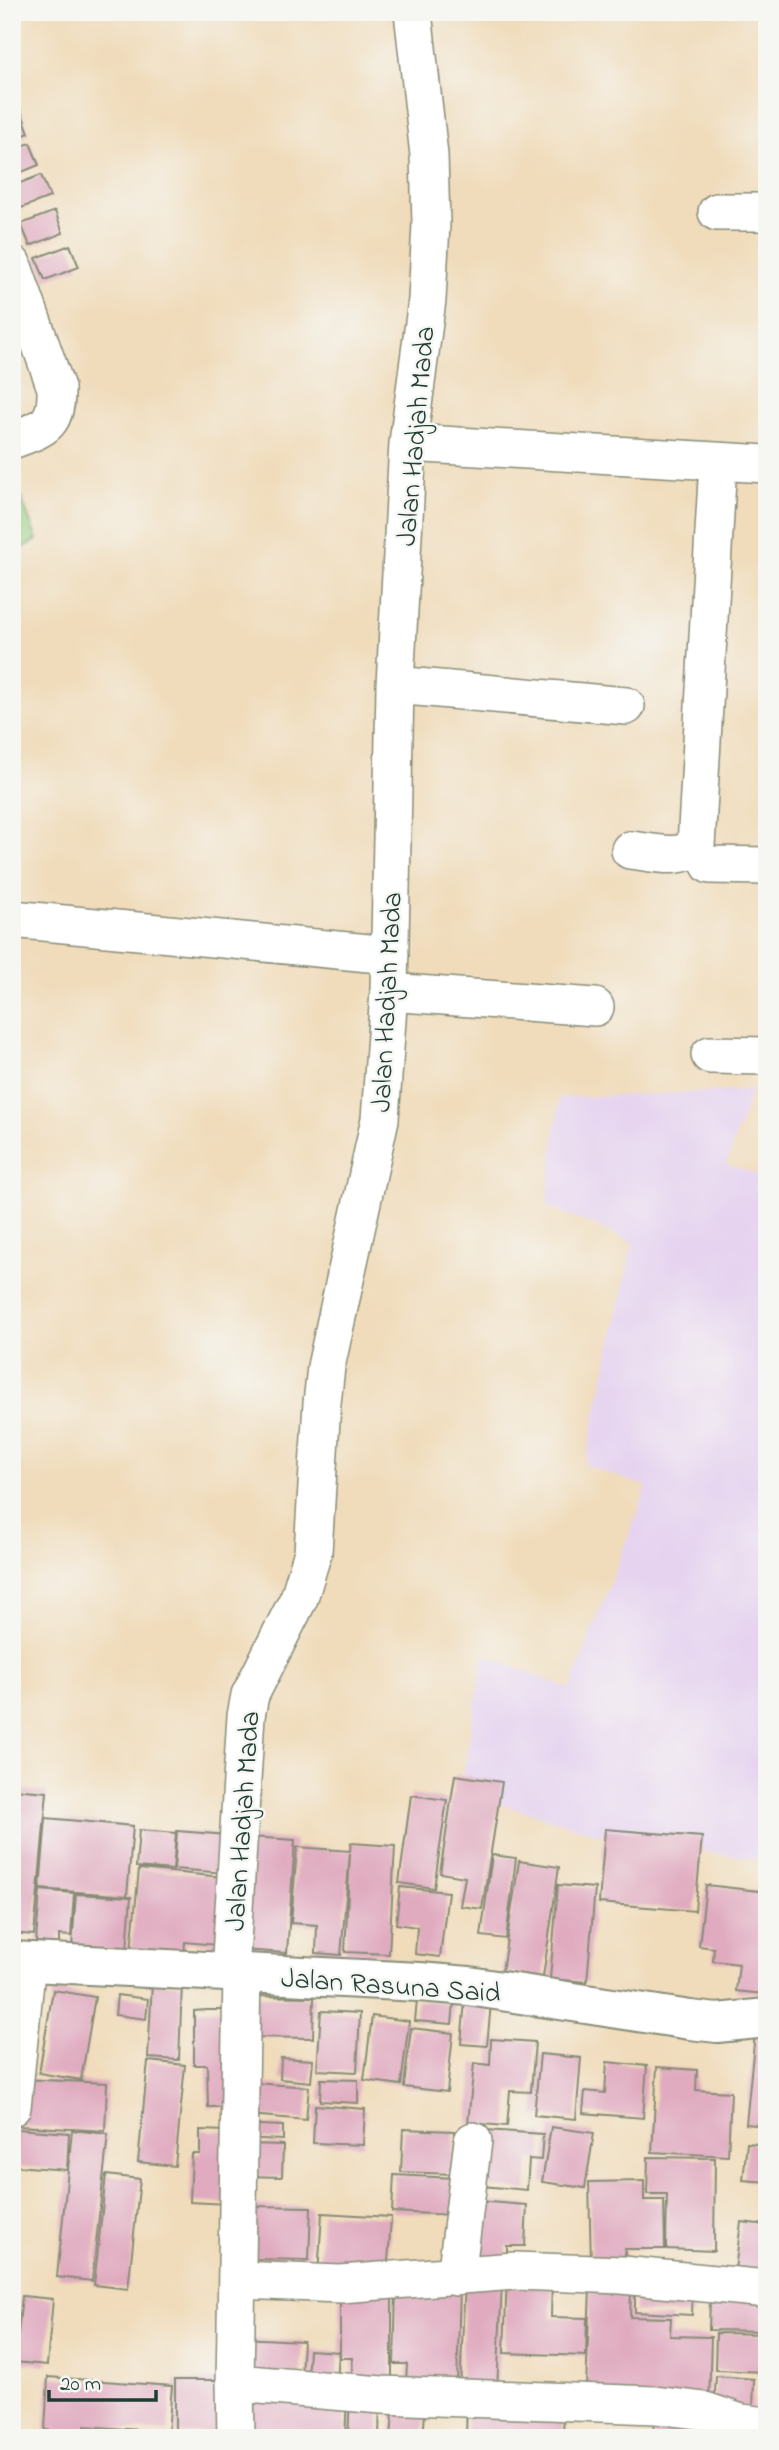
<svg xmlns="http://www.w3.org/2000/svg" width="779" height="2450" font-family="'Indie Flower',sans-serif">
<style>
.built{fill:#e6d3f0}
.grass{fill:#94cc7f;stroke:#5a845a;stroke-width:2}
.building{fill:#e0aabf}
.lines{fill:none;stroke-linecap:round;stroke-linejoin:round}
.street-casing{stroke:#888c77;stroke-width:40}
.secondary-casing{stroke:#888c77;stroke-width:42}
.street{stroke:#fff;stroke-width:37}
.secondary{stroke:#fff;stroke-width:38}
.labels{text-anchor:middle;stroke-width:5;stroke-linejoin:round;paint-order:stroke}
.street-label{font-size:28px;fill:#1f3d34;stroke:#f6f6f2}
</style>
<rect width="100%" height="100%" fill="#f6f6f2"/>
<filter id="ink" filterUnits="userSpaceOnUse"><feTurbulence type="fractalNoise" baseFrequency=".0143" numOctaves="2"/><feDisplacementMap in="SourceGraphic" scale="14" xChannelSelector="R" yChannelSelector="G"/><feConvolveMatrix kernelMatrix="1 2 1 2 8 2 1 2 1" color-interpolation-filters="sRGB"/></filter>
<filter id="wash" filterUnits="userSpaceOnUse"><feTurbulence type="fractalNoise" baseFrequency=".00686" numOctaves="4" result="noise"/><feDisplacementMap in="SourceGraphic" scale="28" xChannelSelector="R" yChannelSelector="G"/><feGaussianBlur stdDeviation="1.57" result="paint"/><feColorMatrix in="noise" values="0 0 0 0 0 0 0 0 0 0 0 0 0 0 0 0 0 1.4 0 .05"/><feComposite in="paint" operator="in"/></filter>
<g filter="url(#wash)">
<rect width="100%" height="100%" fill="#f0dbba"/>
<path class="built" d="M752 1090 726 1164 767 1178V1861L605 1836 460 1791 484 1655 570 1689 647 1487 585 1465 633 1242 547 1206 559 1098Z"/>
<path class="grass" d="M21 498 37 540 12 553V500Z"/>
<g id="blocks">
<path class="building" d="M21 111 29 133 12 140V114Z
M30 143 39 165 12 176V150Z
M41 175 50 197 16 210 12 199V186Z
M55 211 63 233 30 246 21 224Z
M70 245 79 267 45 280 36 258Z
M455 1775 502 1782 482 1909 460 1906 465 1877 440 1873Z
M12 1789 47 1792 34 1935 12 1933Z
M411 1795 447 1800 434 1888 399 1883Z
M46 1818 133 1826 127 1896 40 1889Z
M605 1829 702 1837 695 1911 599 1903Z
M139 1830 176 1833 173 1870 136 1867Z
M177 1831 228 1835 225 1873 174 1869Z
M250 1837 295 1840 287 1953 242 1950Z
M351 1843 395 1846 389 1954 345 1952 350 1853 341 1955 316 1953 317 1925 291 1923 297 1847 350 1851Z
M492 1855 516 1858 506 1939 481 1936Z
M519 1861 559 1867 543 1977 502 1971Z
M139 1869 223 1877 217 1945 185 1942 184 1956 131 1951Z
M558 1885 595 1888 587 1982 550 1979Z
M706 1885 767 1892V1972L764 1994 736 1991 739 1964 713 1961 714 1948 699 1946Z
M400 1887 448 1892 440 1957 415 1954 417 1927 396 1924Z
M40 1890 74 1893 71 1936 59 1935V1944L36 1942Z
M76 1894 131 1897 127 1950 72 1947Z
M152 1982 182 1984 179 2060 148 2058Z
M53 1990 95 1997 81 2080 39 2073Z
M117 1995 148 1999 146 2019 115 2015Z
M246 1996 314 1997 313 2038 245 2037Z
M417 2000 454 2003 452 2024 415 2021Z
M465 2001 491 2003 487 2046 461 2044Z
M207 2010H235V2107H208L207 2065H194V2011Z
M321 2011 360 2013 357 2072 317 2070Z
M372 2016 409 2021 401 2085 364 2080Z
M411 2028 453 2033 447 2092 404 2087Z
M755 2033 767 2034V2126L746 2124Z
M491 2039 535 2042 531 2092 510 2091 507 2126 468 2123 474 2063 490 2065Z
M540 2054 581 2058 576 2119 534 2115Z
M281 2058 313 2060 311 2082 280 2079Z
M148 2061 185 2065 175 2166 138 2162Z
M607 2062 647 2066 643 2118 583 2113 585 2091 605 2093Z
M657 2067 697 2070 696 2090 731 2092 728 2156 652 2152Z
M21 2079 107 2083 105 2131 19 2126Z
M321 2079 358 2080V2103L320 2101Z
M253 2083 309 2087 306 2120 250 2115Z
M315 2105 365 2109 363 2145 313 2143Z
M243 2124 283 2126V2140L242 2138Z
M551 2127 594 2133 585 2188 542 2182Z
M17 2129 69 2133 67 2170 15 2166Z
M403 2129 454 2131 453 2174 401 2172Z
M72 2130 108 2134 92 2281 57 2277Z
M200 2130 226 2131 228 2204 190 2202 192 2154H200Z
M486 2130 543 2134 541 2160 529 2159 527 2190 482 2186Z
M747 2143 767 2145V2182L743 2180Z
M243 2144 283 2145 282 2177 242 2176Z
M648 2157 715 2158 714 2251 666 2249 667 2194H647Z
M106 2175 140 2179 128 2289 94 2285Z
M394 2175 455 2178 453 2215 392 2212Z
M644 2181V2200H664L665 2249H625V2263L591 2264 589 2182Z
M475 2201 527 2205 525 2246H507V2257L472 2255Z
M251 2206 311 2207 309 2260 250 2259Z
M322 2213 391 2217 387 2278 318 2275Z
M741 2222 767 2225V2282L734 2278Z
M507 2275 552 2277 551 2317 587 2318 586 2356 504 2353Z
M465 2281 502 2283 497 2390 460 2388Z
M635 2282 693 2284 692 2315 635 2312Z
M590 2288 631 2290 630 2317 671 2318 670 2336 711 2337 709 2405 586 2388Z
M340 2289H392V2387H352V2358H340Z
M396 2289 460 2291 457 2384 406 2382 407 2364H394Z
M22 2296 53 2299 47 2365 15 2362Z
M710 2298H767V2331L709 2330Z
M716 2333 767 2334V2372L715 2370Z
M239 2338 303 2341 301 2375 237 2372Z
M309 2350 339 2352 337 2383 307 2381Z
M716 2376 754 2379 753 2412 714 2410Z
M48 2377 172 2386 168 2432 85 2426 84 2433 45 2430Z
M175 2380H233V2438H201V2433H175Z
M250 2390 347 2396 345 2438H247Z
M350 2396 380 2397 379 2438H348Z
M467 2401 564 2402 563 2438H466Z
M393 2412 425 2413 423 2438H391Z
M653 2415 721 2421 722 2438H654Z
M86 2429 136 2436V2438H85Z"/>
</g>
</g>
<g filter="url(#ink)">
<use href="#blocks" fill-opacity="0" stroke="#888c77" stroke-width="2"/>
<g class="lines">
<g class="street-casing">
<path id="street" d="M717 212H767
M12 264 56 388C57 426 44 428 12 440
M408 443 767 464
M395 685 626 706
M630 850C651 852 680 861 696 846L718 462
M710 865 767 866
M12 919 390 955
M389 992 595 1007
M710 1055 767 1056
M230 1973 246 1716 250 1695 299 1598 313 1552 322 1403 326 1367 380 1119 389 992 395 685 408 443 427 300 431 224 429 155 413 12
M12 2107 27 1962
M456 2277 473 2141
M237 2280 340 2284 515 2271 622 2275 767 2289
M235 2383 382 2395 655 2405 705 2411 741 2423 767 2426
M236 2438 235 2383 242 1973"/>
</g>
<g class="secondary-casing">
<path id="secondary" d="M12 1961 419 1982 469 1986 690 2020 717 2023 767 2018"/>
</g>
<use href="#street" class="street"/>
<use href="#secondary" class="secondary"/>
</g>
</g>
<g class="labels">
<g class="street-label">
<text transform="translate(414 436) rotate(-85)" y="10">Jalan Hadjah Mada</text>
<text transform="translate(385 1002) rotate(-87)" y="10">Jalan Hadjah Mada</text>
<text transform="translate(241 1821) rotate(-86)" y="10">Jalan Hadjah Mada</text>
<text transform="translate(391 1984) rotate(4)" y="10">Jalan Rasuna Said</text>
</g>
</g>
<rect width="779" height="2450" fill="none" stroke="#f6f6f2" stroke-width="42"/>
<path d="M49 2390v10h107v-10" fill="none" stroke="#1f3d34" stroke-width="3.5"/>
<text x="60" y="2390" font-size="21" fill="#1f3d34" stroke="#f6f6f2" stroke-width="5" paint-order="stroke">20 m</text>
</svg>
